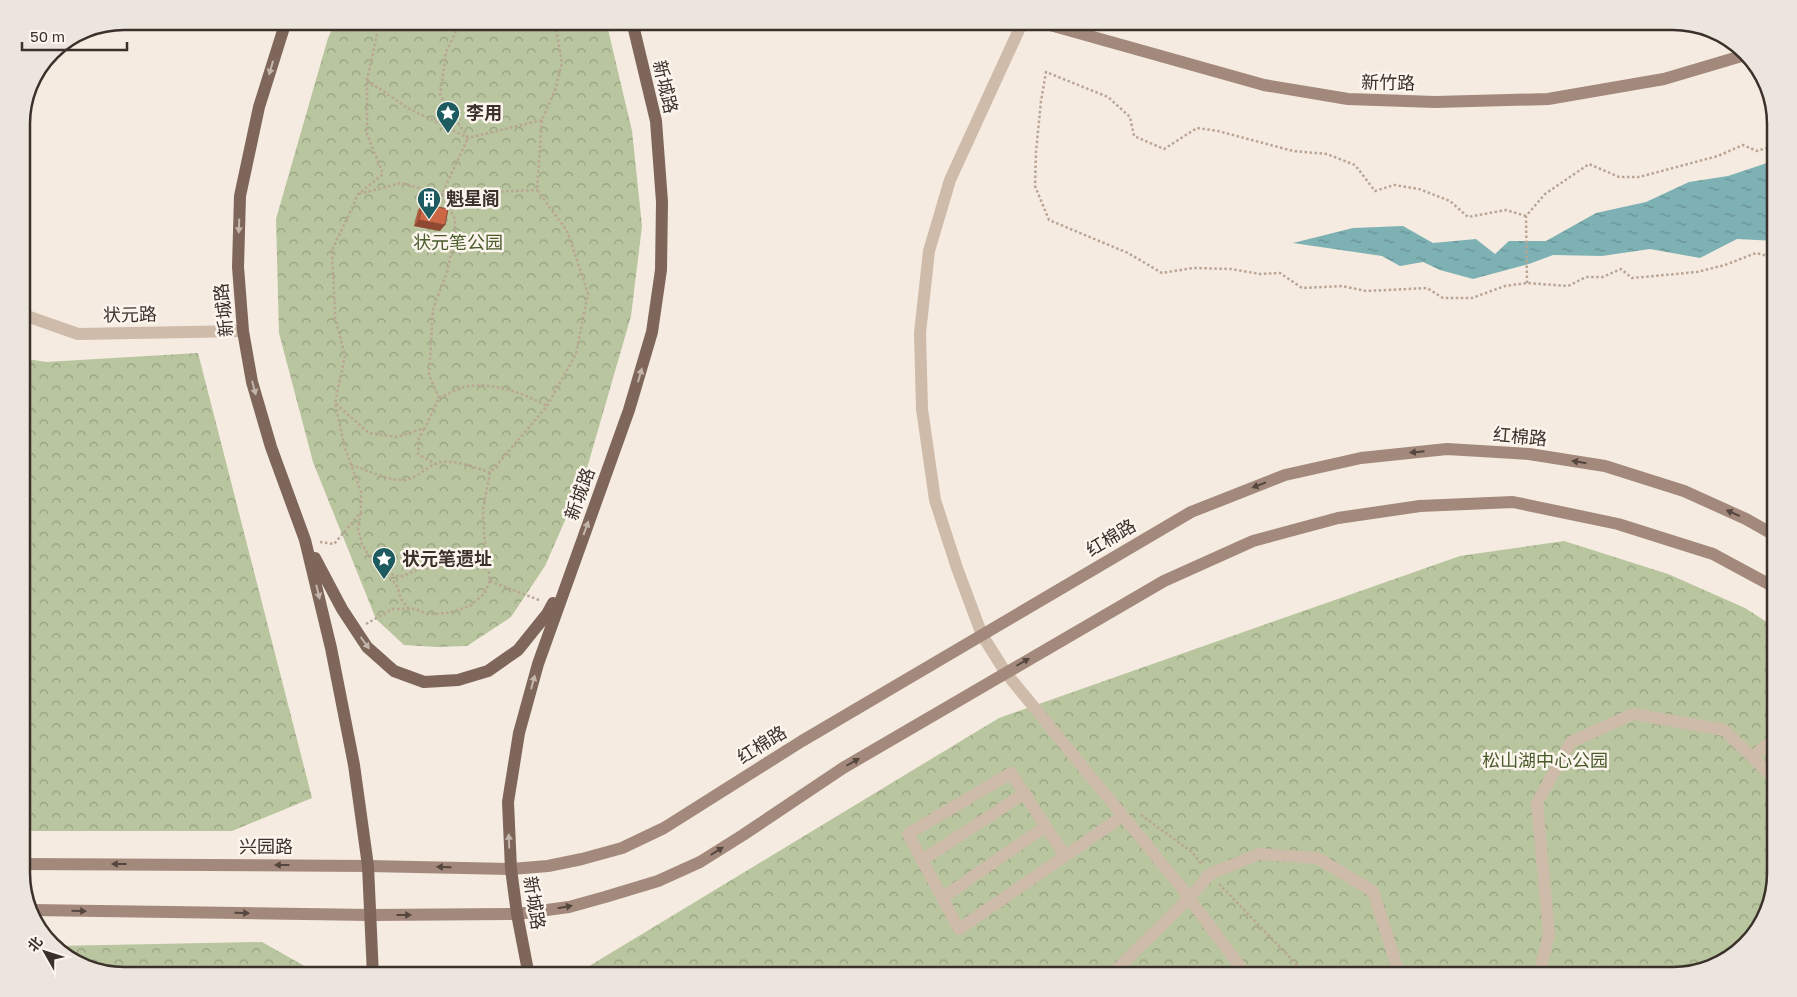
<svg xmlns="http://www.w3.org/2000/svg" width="1797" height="997" font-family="'Golos Text','Noto Sans SC',sans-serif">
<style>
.forest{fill:url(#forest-crowns)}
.water{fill:url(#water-ripples)}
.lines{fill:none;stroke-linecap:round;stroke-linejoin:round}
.path{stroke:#baa594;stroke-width:2.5;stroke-dasharray:2.5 2.5;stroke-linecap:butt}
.minor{stroke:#cebbaa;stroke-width:12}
.tertiary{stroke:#cebbaa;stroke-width:12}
.secondary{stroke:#a2897b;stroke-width:12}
.primary{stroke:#7e665b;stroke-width:12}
.wall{fill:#af593c}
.shaded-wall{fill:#8f4831}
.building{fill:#cc6746;stroke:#8f4831}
.oneway{fill:#c3b5ab}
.oneway2{fill:#55463e}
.labels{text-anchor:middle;stroke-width:5;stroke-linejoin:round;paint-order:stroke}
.street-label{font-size:18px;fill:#3b302a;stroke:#fbf5ed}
.poi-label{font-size:18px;font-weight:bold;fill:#3b302a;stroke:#fbf5ed;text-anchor:start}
.park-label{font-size:18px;fill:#4a5b2c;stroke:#fbf5ed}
.rim{fill:none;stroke:#3b302a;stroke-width:2.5}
</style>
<defs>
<pattern id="forest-crowns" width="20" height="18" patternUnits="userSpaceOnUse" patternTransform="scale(1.25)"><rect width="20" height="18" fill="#b8c59e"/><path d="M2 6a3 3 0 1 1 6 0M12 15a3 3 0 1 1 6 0" fill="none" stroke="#97a081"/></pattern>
<pattern id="water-ripples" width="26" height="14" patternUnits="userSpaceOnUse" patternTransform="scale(1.25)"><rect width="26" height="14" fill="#7db1b4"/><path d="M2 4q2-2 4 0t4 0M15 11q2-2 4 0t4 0" fill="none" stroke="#689093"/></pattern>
</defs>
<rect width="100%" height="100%" fill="#f5ebe0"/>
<path class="forest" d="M336 21H606L632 131 642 226 631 316 585 475 545 566 511 617 467 646 437 647 404 645 376 619 313 462 279 333 276 219 328 38Z
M198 353 312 798 232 831H21V358L46 362Z
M1564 541 1668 574 1745 608 1776 628V874L1762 924 1725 962 1674 976H583L581 971 999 718 1460 556Z
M262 942 322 976H124L73 962 56 946Z"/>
<path class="water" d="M1776 160V241L1737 239 1700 258 1650 249 1602 256 1553 255 1529 264 1473 279 1440 270 1423 262 1400 266 1382 256 1293 243 1353 228 1403 226 1433 243 1476 239 1495 254 1509 241H1546L1596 213 1646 202 1689 182 1728 176Z"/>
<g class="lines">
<path class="path" d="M450 21 453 25H469L474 21
M367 80 406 107 468 138 542 120
M359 194 401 183 442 194 537 190
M1526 216 1506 210 1468 217 1450 201 1419 189 1394 185 1375 191 1355 165 1327 154 1293 151 1218 131 1197 128 1164 149 1134 136 1130 117 1108 97 1046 72 1041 101 1036 152 1035 186 1049 220 1128 253 1162 273 1193 268 1231 269 1260 274 1280 273 1302 288 1342 286 1366 291 1427 288 1443 298H1472L1505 286 1527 283 1568 286 1586 277H1603L1621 269 1632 278 1697 272 1725 265 1756 253 1776 258
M1527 283 1526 216 1545 194 1589 164 1619 177H1639L1718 156 1743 145 1757 151 1776 145
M439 398 429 375 433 309 447 272 455 235V219L442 194 468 138 440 95 446 52 459 25
M336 404 369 433 397 437 425 428 439 398C447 395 456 389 464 387 493 381 522 393 547 406
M424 429 419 438 418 454 435 464
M351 465C368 470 385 480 403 480 415 480 426 467 438 463 449 458 479 468 490 473
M361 513 358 529 362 544 372 561 386 572 400 577 422 568 452 565 487 556
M320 542 334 544 361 512V492L345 448 335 403 345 356 335 317 332 250 354 204 357 195 383 174 367 134V80L380 21
M387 573 397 586 401 599 409 609
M490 581 539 600
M366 624 392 609H415L427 614 447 613 470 606 484 594 490 581 484 535 483 509 490 473 547 406 576 354 588 293 567 231 537 190 542 120 555 90 562 63 556 29 552 21
M1141 815 1192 852 1202 865
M1219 884 1308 976"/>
<path class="minor" d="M1006 673 1177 882 1247 976
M1752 757 1776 737
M1065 856 1011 773 908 834 959 929 1123 816
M922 860 1025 793
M942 898 1046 826
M1110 976 1189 898 1210 874 1259 854 1317 858 1373 891 1400 976
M1539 976 1549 934 1537 803 1571 742 1633 714 1724 730 1776 780"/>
<path class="tertiary" d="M21 314 78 334 243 331
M1006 673 982 635 957 568 935 500 922 409 920 333 929 251 950 180 1023 21"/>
<path class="secondary" d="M1036 21 1264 85 1348 99 1435 102 1548 99 1664 79 1745 55
M21 864 368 866 511 869 548 866 582 859 622 848 664 828 802 741 1191 512 1285 475 1361 458 1447 449 1529 454 1605 466 1684 491 1746 519 1776 536
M31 910 370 915 517 914 569 907 605 897 658 881 700 862 743 835 843 768 1164 581 1253 541 1338 518 1420 506 1513 502 1618 524 1713 554 1776 588"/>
<path class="primary" d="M286 21 259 107 240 196 238 267 243 331 252 382 271 447 305 540 331 648 354 765 368 866 373 976
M315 558 342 609 367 647 394 671 424 682 458 680 488 671 518 650 547 614 553 603
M529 976 517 914 511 869 508 802 519 733 538 664 629 410 652 332 661 270 662 202 656 121 632 21"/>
</g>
<path class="wall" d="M422 204 440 231 414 226 418 210Z"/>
<path class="shaded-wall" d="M419 220 445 225 440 231 414 226Z"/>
<path class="building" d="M422 204 448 209 445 225 419 220Z"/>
<defs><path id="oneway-solid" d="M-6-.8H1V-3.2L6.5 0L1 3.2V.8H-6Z" transform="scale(1.25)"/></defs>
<g class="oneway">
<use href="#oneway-solid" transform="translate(271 68) rotate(106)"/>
<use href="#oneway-solid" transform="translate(239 226) rotate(92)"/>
<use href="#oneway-solid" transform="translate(640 375) rotate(-74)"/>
<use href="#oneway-solid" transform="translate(254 388) rotate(75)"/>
<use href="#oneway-solid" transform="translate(586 528) rotate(-70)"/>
<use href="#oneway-solid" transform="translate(318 592) rotate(76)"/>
<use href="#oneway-solid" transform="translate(365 643) rotate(54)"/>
<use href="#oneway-solid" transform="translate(533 682) rotate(-75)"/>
<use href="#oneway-solid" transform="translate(509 841) rotate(-92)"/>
</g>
<g class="oneway2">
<use href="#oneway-solid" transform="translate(1417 452) rotate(174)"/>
<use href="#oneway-solid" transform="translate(1579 462) rotate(-171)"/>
<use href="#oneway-solid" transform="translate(1259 485) rotate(159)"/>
<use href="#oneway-solid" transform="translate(1733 513) rotate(-156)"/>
<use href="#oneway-solid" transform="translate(1023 662) rotate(-30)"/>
<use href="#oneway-solid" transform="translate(853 762) rotate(-30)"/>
<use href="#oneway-solid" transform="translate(717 851) rotate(-32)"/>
<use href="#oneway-solid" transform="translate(119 864) rotate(-180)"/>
<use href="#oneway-solid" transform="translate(282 865) rotate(-180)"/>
<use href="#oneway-solid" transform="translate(444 867) rotate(-179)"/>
<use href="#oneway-solid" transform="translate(565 907) rotate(-10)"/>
<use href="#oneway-solid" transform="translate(79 911) rotate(1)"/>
<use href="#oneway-solid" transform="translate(242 913) rotate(1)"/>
<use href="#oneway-solid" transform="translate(404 915)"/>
</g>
<defs>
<g id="sight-pin" transform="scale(1.25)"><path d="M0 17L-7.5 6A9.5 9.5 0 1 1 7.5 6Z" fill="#1d5b60" stroke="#fbf5ed"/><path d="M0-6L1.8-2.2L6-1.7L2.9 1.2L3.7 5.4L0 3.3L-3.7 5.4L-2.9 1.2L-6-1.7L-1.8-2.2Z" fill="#fff"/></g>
<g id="building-pin" transform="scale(1.25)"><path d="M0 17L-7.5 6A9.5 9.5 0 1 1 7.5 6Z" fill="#1d5b60" stroke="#fbf5ed"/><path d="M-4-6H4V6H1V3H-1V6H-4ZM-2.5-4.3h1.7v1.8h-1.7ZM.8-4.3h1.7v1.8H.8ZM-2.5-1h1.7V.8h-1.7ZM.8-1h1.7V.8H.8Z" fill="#fff"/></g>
</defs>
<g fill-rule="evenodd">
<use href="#sight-pin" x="448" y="113"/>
<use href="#building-pin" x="429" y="199"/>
<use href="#sight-pin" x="384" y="559"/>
</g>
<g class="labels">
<g class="street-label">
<text transform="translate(1388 83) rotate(1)" y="6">新竹路</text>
<text transform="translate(665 87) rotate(77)" y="6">新城路</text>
<text transform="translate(224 310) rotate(-96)" y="6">新城路</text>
<text transform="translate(130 315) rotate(-1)" y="6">状元路</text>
<text transform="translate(1520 437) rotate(5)" y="6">红棉路</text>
<text transform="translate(580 494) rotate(-70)" y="6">新城路</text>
<text transform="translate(1111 538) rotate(-31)" y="6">红棉路</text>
<text transform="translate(762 745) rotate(-32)" y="6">红棉路</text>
<text x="266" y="853">兴园路</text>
<text transform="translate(534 903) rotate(81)" y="6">新城路</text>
</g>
<g class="poi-label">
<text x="466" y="119">李用</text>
<text x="446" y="205">魁星阁</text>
<text x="402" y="565">状元笔遗址</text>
</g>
<g class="park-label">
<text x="458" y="249">状元笔公园</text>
<text x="1545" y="767">松山湖中心公园</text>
</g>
</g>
<path d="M0 0H1797V997H0ZM124 30H1673A94 94 0 0 1 1767 124V873A94 94 0 0 1 1673 967H124A94 94 0 0 1 30 873V124A94 94 0 0 1 124 30Z" fill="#ece5dd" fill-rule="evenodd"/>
<path class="rim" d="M124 30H1673A94 94 0 0 1 1767 124V873A94 94 0 0 1 1673 967H124A94 94 0 0 1 30 873V124A94 94 0 0 1 124 30Z"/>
<g transform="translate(45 952) rotate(309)" stroke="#fbf5ed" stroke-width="4" paint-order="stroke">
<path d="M0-4L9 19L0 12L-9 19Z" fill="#3b302a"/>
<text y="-8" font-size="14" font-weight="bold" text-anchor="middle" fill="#3b302a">北</text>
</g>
<path d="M22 42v8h105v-8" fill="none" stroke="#3b302a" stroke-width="2.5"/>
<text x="30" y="42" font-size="15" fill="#3b302a" stroke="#fbf5ed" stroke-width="4" paint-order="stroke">50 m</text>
</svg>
